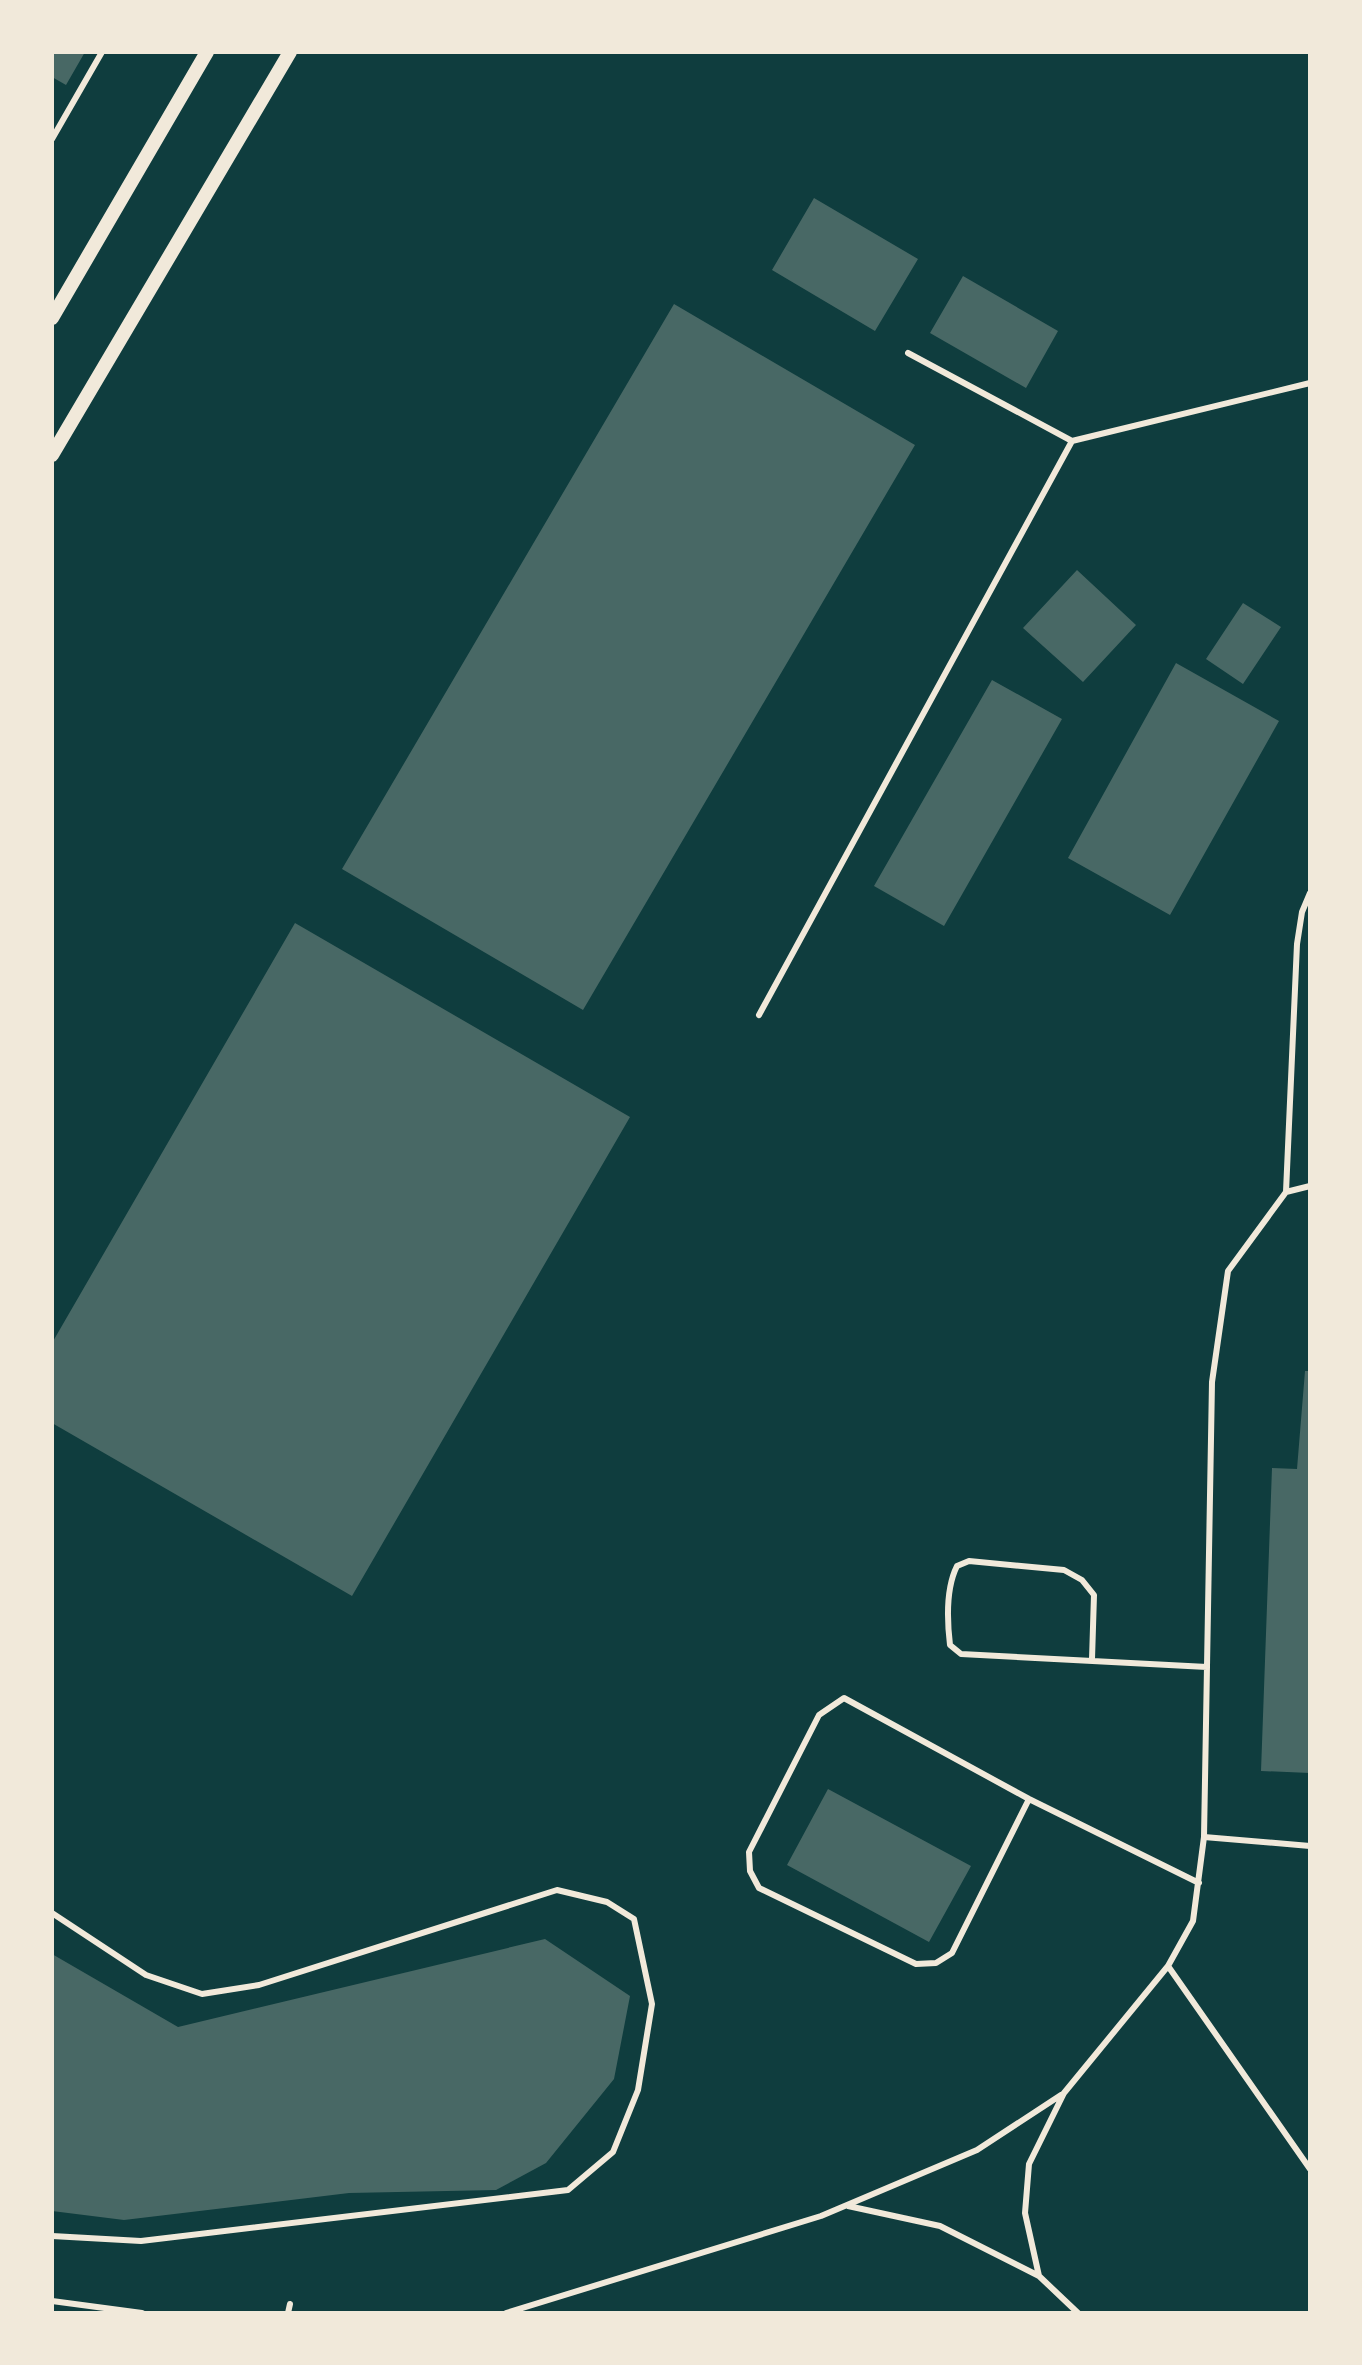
<svg xmlns="http://www.w3.org/2000/svg" width="1362" height="2365" font-family="Ubuntu,sans-serif">
<style>
.building{fill:#486865}
.lines{fill:none;stroke-linecap:round;stroke-linejoin:round}
.service{stroke:#f1e9da;stroke-width:6}
.tertiary{stroke:#f1e9da;stroke-width:14}
</style>
<rect width="100%" height="100%" fill="#0f3d3e"/>
<path class="building" d="M52 52H85L66 85 52 77Z
M814 198 918 259 875 331 772 270Z
M963 276 1058 331 1026 388 930 333Z
M674 304 915 445 583 1010 342 869Z
M1077 570 1136 625 1083 682 1023 628Z
M1243 603 1281 627 1243 684 1206 659Z
M1176 663 1279 721 1170 915 1068 858Z
M992 680 1062 719 944 926 874 886Z
M295 923 630 1117 352 1596 52 1423V1343Z
M1305 1371H1310V1773L1261 1771 1272 1468 1297 1469Z
M828 1789 971 1866 929 1942 787 1865Z
M545 1939 630 1996 614 2079 546 2163 496 2190 349 2193 124 2220 52 2211V1954L178 2027Z"/>
<g class="lines">
<path class="service" d="M52 139 102 52
M908 353 1072 441 1310 383
M759 1015 1072 441
M1286 1192 1297 944 1302 912 1310 893
M1092 1659 1094 1595 1082 1580 1064 1570 969 1561 957 1566C946 1588 947 1620 950 1645L961 1654 1207 1667
M1029 1799 952 1953 936 1963 916 1964 759 1888 750 1871 749 1852 819 1715 844 1698 1029 1799 1199 1883
M1204 1837 1310 1846
M52 1913 146 1975 202 1994 259 1985 557 1890 607 1902 634 1919 652 2004 638 2090 613 2152 568 2190 141 2241 52 2236
M1168 1966 1310 2169
M848 2206 940 2226 1039 2276 1078 2313
M1039 2276 1025 2213 1029 2164 1064 2093 1168 1966 1193 1921 1204 1837 1212 1382 1228 1271 1286 1192 1310 1186
M52 2301 142 2313
M288 2313 290 2304
M506 2313 821 2216 977 2150 1061 2095"/>
<path class="tertiary" d="M52 318 207 52
M52 455 290 52"/>
</g>
<rect width="1362" height="2365" fill="none" stroke="#f1e9da" stroke-width="108"/>
</svg>
